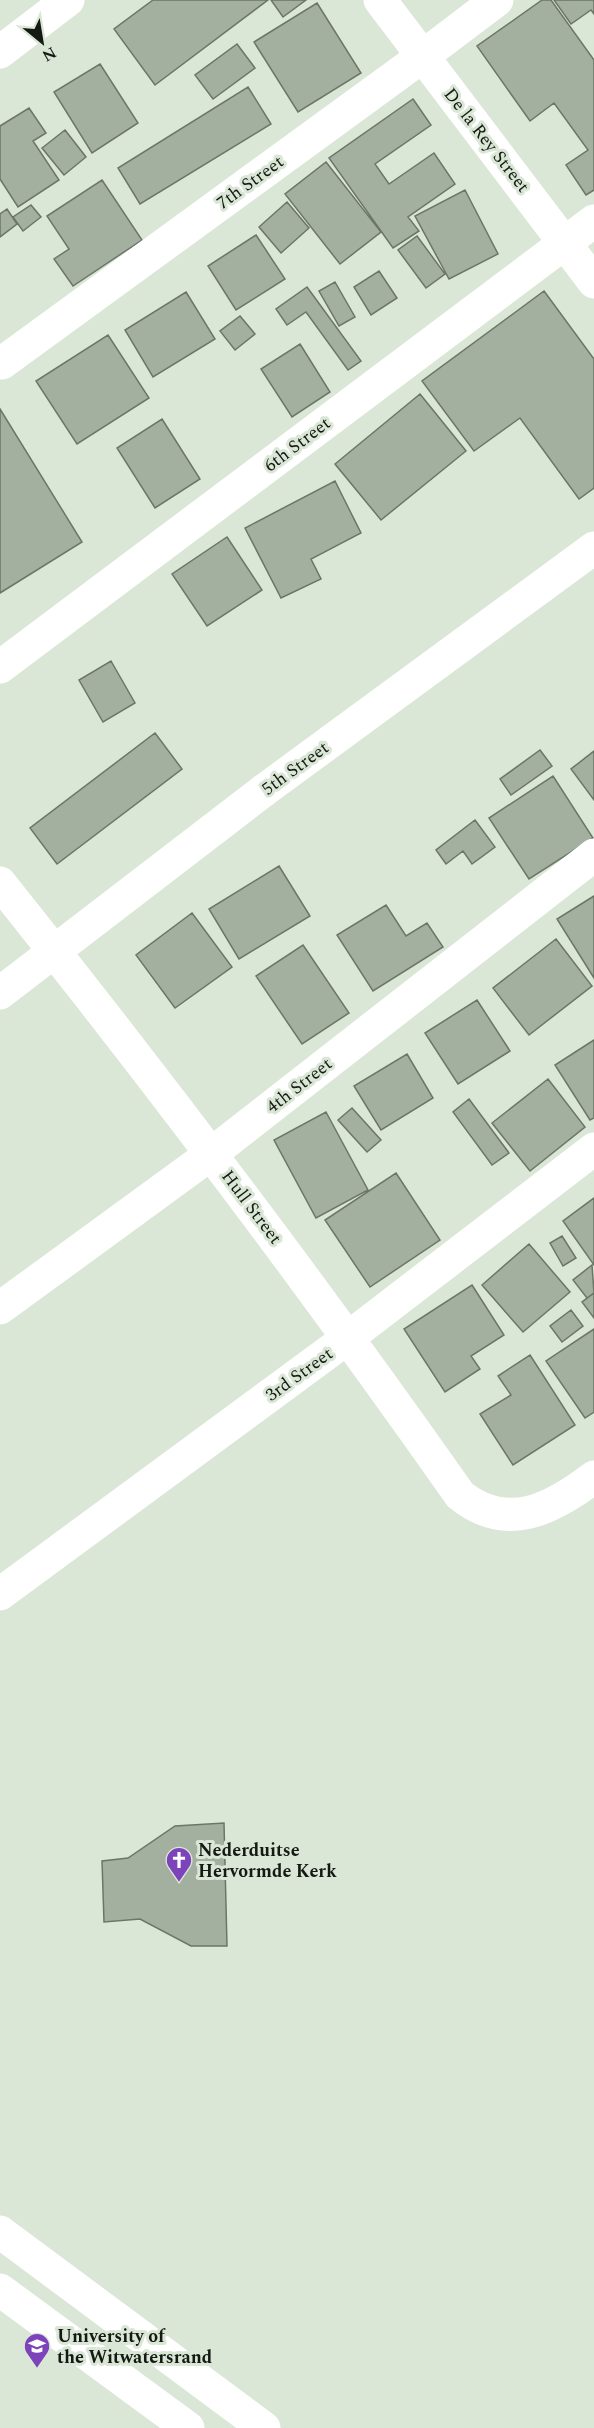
<svg xmlns="http://www.w3.org/2000/svg" width="594" height="2428" font-family="Spectral,serif">
<style>
.building{fill:#a3af9f;stroke:#6b7667;stroke-width:1.5}
.lines{fill:none;stroke-linecap:round;stroke-linejoin:round}
.pedestrian{stroke:#fff;stroke-width:33}
.minor{stroke:#fff;stroke-width:33}
.tertiary{stroke:#fff;stroke-width:33}
.secondary{stroke:#fff;stroke-width:33}
.labels{text-anchor:middle;stroke-width:6;stroke-linejoin:round;paint-order:stroke}
.street-label{font-size:18px;fill:#151913;stroke:#dbe7d6}
.poi-label{font-size:18px;font-weight:bold;fill:#151913;stroke:#dbe7d6;text-anchor:start}
</style>
<rect width="100%" height="100%" fill="#dbe7d6"/>
<path class="building" d="M153 0H268L155 85 114 29Z
M271 0H306L283 17Z
M542 0H551L594 60V190L586 195 566 165 588 150 554 103 530 121 477 46Z
M554 0H594V14L591 10 571 24Z
M317 3 361 73 298 112 254 42Z
M237 44 255 68 213 99 195 75Z
M100 64 138 123 92 153 54 92Z
M248 87 271 124 140 204 118 168Z
M413 99 431 125 375 164 389 184 434 153 455 184 408 217 419 231 393 248 329 158Z
M29 108 46 133 33 141 59 180 18 207 0 179V126Z
M65 130 86 157 64 175 42 148Z
M326 162 381 232 340 264 285 194Z
M102 180 142 240 73 286 54 259 69 249 47 216Z
M465 190 498 254 449 279 415 216Z
M287 202 309 228 281 253 259 227Z
M31 205 41 217 23 231 13 217Z
M7 209 17 224 0 237V214Z
M256 235 285 279 236 310 208 266Z
M417 236 445 274 426 288 398 250Z
M379 271 397 298 371 315 354 287Z
M335 282 355 317 339 326 319 291Z
M307 287 361 361 348 370 306 312 287 325 276 309Z
M544 291 594 359V488L579 499 520 418 474 451 422 381Z
M186 292 215 339 153 377 125 330Z
M240 316 255 334 235 350 220 331Z
M108 335 149 398 77 444 36 381Z
M300 344 330 392 292 417 261 369Z
M420 394 466 451 381 520 335 464Z
M0 409 82 542 0 593Z
M162 419 200 479 155 508 117 448Z
M335 481 361 533 311 559 321 579 281 598 245 528Z
M227 537 262 590 207 626 172 574Z
M111 661 135 703 103 722 79 680Z
M155 733 182 769 57 864 30 828Z
M540 750 552 766 511 795 500 779Z
M594 751V800L571 769Z
M553 776 593 838 529 879 489 818Z
M475 820 495 847 472 864 463 851 446 864 436 850Z
M279 866 310 916 239 959 209 909Z
M594 896V978L557 919Z
M386 905 406 936 427 923 443 947 373 991 337 935Z
M192 913 232 967 175 1008 136 955Z
M556 939 592 986 529 1035 493 988Z
M303 945 349 1013 302 1044 256 976Z
M477 1000 510 1051 458 1084 425 1033Z
M594 1040V1118L590 1120 555 1065Z
M407 1054 433 1098 381 1130 354 1086Z
M548 1079 585 1127 530 1171 492 1123Z
M469 1099 509 1153 492 1165 453 1112Z
M352 1108 381 1140 367 1152 338 1120Z
M326 1112 368 1190 316 1218 274 1140Z
M396 1173 440 1240 370 1287 325 1220Z
M594 1198V1265L563 1221Z
M562 1236 576 1258 563 1266 550 1243Z
M529 1244 570 1292 523 1332 482 1285Z
M592 1265 594 1293 587 1298 573 1280Z
M472 1285 504 1335 471 1356 480 1369 445 1392 404 1329Z
M594 1293V1318L582 1302Z
M571 1310 583 1326 562 1342 550 1326Z
M594 1329V1412L585 1418 546 1361Z
M530 1355 575 1425 513 1465 480 1414 511 1395 498 1376Z
M224 1823 227 1946H191L140 1919 104 1922 102 1861 128 1858 175 1826Z"/>
<g class="lines">
<path class="pedestrian" d="M263 791 594 548"/>
<path class="minor" d="M380 0 594 282
M2 363 423 56 497 0
M0 667 594 221
M0 883C159 1082 313 1286 460 1495 507 1533 552 1509 594 1477
M0 993 263 791
M0 1308 211 1154 594 855
M0 1594 349 1337 594 1149"/>
<path class="tertiary" d="M0 52 68 0"/>
<path class="secondary" d="M0 2232 264 2428
M0 2290 188 2428"/>
</g>
<defs>
<g id="church-pin" transform="scale(1.35)"><path d="M0 17L-7.5 6A9.5 9.5 0 1 1 7.5 6Z" fill="#7d43ba" stroke="#dbe7d6"/><path d="M-1.2-6h2.4v3.5h3.3v2.4h-3.3V6h-2.4V-.1h-3.3v-2.4h3.3Z" fill="#fff"/></g>
<g id="university-pin" transform="scale(1.35)"><path d="M0 17L-7.5 6A9.5 9.5 0 1 1 7.5 6Z" fill="#7d43ba" stroke="#dbe7d6"/><path d="M0-5L7-2L0 1L-7-2ZM-4 1L0 2.5L4 1V4Q0 6-4 4Z" fill="#fff"/></g>
</defs>
<g fill-rule="evenodd">
<use href="#church-pin" x="179" y="1860"/>
<use href="#university-pin" x="37" y="2346"/>
</g>
<g class="labels">
<g class="street-label">
<text transform="translate(487 140) rotate(52)" y="6">De la Rey Street</text>
<text transform="translate(250 182) rotate(-36)" y="6">7th Street</text>
<text transform="translate(297 444) rotate(-37)" y="6">6th Street</text>
<text transform="translate(295 768) rotate(-36)" y="6">5th Street</text>
<text transform="translate(299 1085) rotate(-38)" y="6">4th Street</text>
<text transform="translate(252 1207) rotate(53)" y="6">Hull Street</text>
<text transform="translate(299 1374) rotate(-36)" y="6">3rd Street</text>
</g>
<g class="poi-label">
<text x="198" y="1856">Nederduitse<tspan x="198" dy="21">Hervormde Kerk</tspan></text>
<text x="57" y="2342">University of<tspan x="57" dy="21">the Witwatersrand</tspan></text>
</g>
</g>
<g transform="translate(42 42) rotate(150)" stroke="#dbe7d6" stroke-width="4.5" paint-order="stroke">
<path d="M0-4.5L10 22L0 15L-10 22Z" fill="#151913"/>
<text y="-9" font-size="16" font-weight="bold" text-anchor="middle" fill="#151913">N</text>
</g>
</svg>
